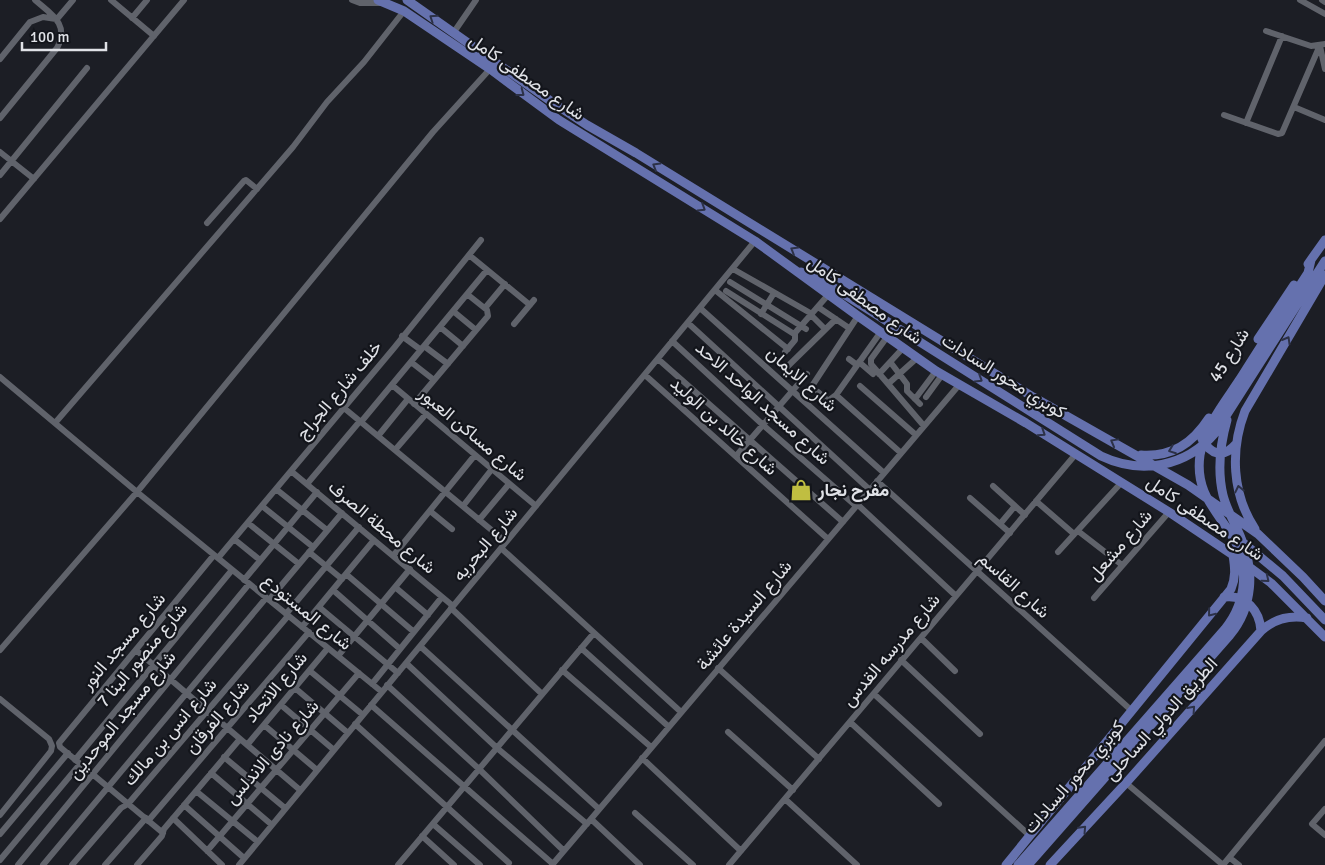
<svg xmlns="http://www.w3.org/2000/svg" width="1325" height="865" font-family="Signika,Vazirmatn,sans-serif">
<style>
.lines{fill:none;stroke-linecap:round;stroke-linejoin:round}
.minor{stroke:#60636b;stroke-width:6}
.major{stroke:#6571ae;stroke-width:9}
.oneway{stroke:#2c3147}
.labels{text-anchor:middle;stroke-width:4.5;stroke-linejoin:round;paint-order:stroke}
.street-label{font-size:18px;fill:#e0e2e7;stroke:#13151b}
.poi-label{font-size:18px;font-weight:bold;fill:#e0e2e7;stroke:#13151b;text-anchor:start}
</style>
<rect width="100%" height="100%" fill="#1c1e25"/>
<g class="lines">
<path class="minor" d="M111 0 154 36
M352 0 360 3H383
M1300 0 1325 14
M1322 0 1325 2
M132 18 147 0
M57 19 73 0
M1266 31 1311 46 1325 44
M454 32 476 0
M1320 46 1325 69
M0 59 30 22 43 17 56 19
M1294 107 1325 120
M1224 115 1278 134 1282 133 1320 45
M0 118 57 48C70 24 51 14 35 0
M1246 123 1282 36
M0 152 34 179
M0 175 87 68
M0 219 184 0
M207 223 244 181 246 180 257 189
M469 255 530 305
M733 269 812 314
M730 282 806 329
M715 290 788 349
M726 291 794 334 828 295
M818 307 849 328
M485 308 505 284
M700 308 884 473
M453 311 476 330
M761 314 774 293
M811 315 825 329
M688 323 870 490
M514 324 534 300
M440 327 463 346
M880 333 836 395 901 453
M402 336 421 350
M887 337 871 359V364L924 426
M672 341 763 425 856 506
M424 346 448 364
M785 352 795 340V334
M658 359 843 522
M849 359 857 365
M411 362 434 380
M859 362 873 374
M891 363 907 384V391L920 404
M788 366 836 319
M879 374 903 348
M645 375 828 539
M0 377 137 492 382 692
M888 384 917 358
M392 385 536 506
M812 386 858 316
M860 386 916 435
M818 392 828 401 836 395
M926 397 942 375
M915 399 936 371
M414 404 488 316 487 310 467 294
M344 408 506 542
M361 422 487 270
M55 423 293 147 327 102 364 62 404 11
M378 436 408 399
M395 450 426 414
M736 456 807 374
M291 471 453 606
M877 481 1131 710
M307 484 360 421
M993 486 1025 515
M276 489 327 530
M970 498 1010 533
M1036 501 1074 534
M857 504 956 596
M262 506 313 547
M463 506 492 469
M430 511 452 529
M479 520 509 484
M248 523 299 564
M1000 524 1015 506
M1078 531 1122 565
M234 539 260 560
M501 548 681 712
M309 552 342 579
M1058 552 1121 483
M393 556 475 455
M218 558 394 348 481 240
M346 574 414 632
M244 580 317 492
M395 587 428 615
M333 590 400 649
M1094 598 1169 512
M269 600 342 513
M319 607 398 673
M451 608 542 694
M286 614 359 527
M302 627 374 540
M921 638 955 671
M420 646 599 809
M581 648 669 727
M0 650 137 492 433 132 490 69
M136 650 300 790
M338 656 410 569
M901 660 980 734
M406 663 497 748 587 824
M718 668 819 759
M562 670 651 747
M310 671 363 715
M372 684 442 597
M387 685 479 769 564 851
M295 688 348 733
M874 694 1029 835
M0 699 49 739 52 746 51 751 0 815
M281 705 334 750
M371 705 553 864
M850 722 939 804
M355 724 509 863
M264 725 317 770
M728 732 793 790
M247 745 328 648
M224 757 285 808
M642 758 741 851
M75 760 232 570
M211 773 272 825
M1126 783 1223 865
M196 791 258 842
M785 799 857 865
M184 805 244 858
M1325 809 1312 824 1325 835
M635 813 693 865
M173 818 222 865
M591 819 640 865
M148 821 309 632
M433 824 480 865
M163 833 60 747 59 743 214 555
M0 834 68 753
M422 836 454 865
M207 851 359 673
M1230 858 1239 865
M0 860 80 764
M18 865 249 584
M43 865 266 598
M72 865 121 808 128 804 288 616
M105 865 146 818
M137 865 162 836 164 829 240 739
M239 865 755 241
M398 865 594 633
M552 865 959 385
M729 865 1075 455
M1223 865 1325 741"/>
<path class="major" d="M378 0 404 11 490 69 559 120 755 241 858 316 936 371 1026 423 1169 512 1233 555 1271 583 1325 637
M407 0 552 102 587 125 636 153 1033 397 1188 485 1258 534 1303 577 1325 601
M1308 264 1325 240
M801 272 815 276 823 281 1101 456C1141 475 1186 467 1215 433L1325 261
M1258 339 1294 285
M1202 439C1211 455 1223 459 1236 444
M1141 455C1172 457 1192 444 1209 418
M1255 529C1232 494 1230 450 1245 411L1325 275
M1241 541 1283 576 1325 620
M1224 597C1246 594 1260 611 1261 631
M1006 865 1231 589C1236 577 1235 568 1233 555
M1018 865 1225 629C1247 602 1250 564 1231 534 1213 507 1195 490 1200 455 1205 425 1226 401 1242 376 1264 341 1286 307 1308 273L1311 260
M1028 865 1230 635C1253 607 1255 570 1241 538 1235 523 1227 511 1223 495 1217 470 1220 445 1227 420
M1050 865 1126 783 1261 631C1274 619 1289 615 1307 618"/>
</g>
<defs><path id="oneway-chevron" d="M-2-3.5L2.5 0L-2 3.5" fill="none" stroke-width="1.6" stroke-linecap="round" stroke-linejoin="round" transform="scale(1.25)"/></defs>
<g class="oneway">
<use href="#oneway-chevron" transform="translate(433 18) rotate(-146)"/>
<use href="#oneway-chevron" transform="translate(521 93) rotate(37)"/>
<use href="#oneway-chevron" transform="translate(656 166) rotate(-149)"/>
<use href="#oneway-chevron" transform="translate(702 208) rotate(32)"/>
<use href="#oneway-chevron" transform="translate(794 250) rotate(-149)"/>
<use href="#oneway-chevron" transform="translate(1287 340) rotate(-60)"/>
<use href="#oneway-chevron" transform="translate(979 379) rotate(32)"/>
<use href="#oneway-chevron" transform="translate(1042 433) rotate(33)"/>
<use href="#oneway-chevron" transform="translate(1114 442) rotate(-151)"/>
<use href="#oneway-chevron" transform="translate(1172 450) rotate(159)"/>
<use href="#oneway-chevron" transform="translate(1239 489) rotate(-102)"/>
<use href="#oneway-chevron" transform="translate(1266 579) rotate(39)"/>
<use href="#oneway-chevron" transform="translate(1211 613) rotate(129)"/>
<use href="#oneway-chevron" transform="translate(1192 709) rotate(-48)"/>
<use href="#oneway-chevron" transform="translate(1083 829) rotate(-47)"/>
</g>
<defs>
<g id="shop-bare" transform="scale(1.725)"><path d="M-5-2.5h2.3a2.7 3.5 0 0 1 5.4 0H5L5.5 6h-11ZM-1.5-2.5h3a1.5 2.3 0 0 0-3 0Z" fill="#c0be41" stroke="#13151b" stroke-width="2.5" paint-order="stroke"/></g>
</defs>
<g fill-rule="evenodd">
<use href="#shop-bare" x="801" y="490"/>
</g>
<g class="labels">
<g class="street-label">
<text transform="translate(527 77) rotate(35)" y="6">شارع مصطفى كامل</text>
<text transform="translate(865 300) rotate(36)" y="6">شارع مصطفى كامل</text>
<text transform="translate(1229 355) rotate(-58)" y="6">شارع 45</text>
<text transform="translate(1004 376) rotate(32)" y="6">كوبري محور السادات</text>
<text transform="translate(802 379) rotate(42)" y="6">شارع الايمان</text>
<text transform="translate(339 390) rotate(-50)" y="6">خلف شارع الجراج</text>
<text transform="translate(763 403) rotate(42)" y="6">شارع مسجد الواحد الاحد</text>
<text transform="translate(724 426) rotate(42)" y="6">شارع خالد بن الوليد</text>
<text transform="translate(473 434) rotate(40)" y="6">شارع مساكن العبور</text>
<text transform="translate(1205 518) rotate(34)" y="6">شارع مصطفى كامل</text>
<text transform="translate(382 527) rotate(40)" y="6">شارع محطة الصرف</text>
<text transform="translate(485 544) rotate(-50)" y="6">شارع البحريه</text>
<text transform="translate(1120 545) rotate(-49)" y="6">شارع مشعل</text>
<text transform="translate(1014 585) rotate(42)" y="6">شارع القاسم</text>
<text transform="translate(307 612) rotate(39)" y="6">شارع المستودع</text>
<text transform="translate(744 615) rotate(-50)" y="6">شارع السيدة عائشة</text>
<text transform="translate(123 641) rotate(-50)" y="6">شارع مسجد النور</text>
<text transform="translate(891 650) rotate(-50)" y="6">شارع مدرسه القدس</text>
<text transform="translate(142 655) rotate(-50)" y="6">شارع منصور البنا 7</text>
<text transform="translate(276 687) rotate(-50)" y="6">شارع الاتحاد</text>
<text transform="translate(122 715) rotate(-51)" y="6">شارع مسجد الموحدين</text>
<text transform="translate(217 717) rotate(-50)" y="6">شارع الفرقان</text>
<text transform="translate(1161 719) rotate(-48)" y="6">الطريق الدولي الساحلى</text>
<text transform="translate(170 732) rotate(-50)" y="6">شارع انس بن مالك</text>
<text transform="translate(272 752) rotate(-49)" y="6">شارع نادى الاندلس</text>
<text transform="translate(1074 777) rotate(-49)" y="6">كوبري محور السادات</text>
</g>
<g class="poi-label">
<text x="818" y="496">مفرح نجار</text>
</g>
</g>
<path d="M22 42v8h84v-8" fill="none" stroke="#e0e2e7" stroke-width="2.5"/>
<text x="30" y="42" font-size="15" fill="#e0e2e7" stroke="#13151b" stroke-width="4" paint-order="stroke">100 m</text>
</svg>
